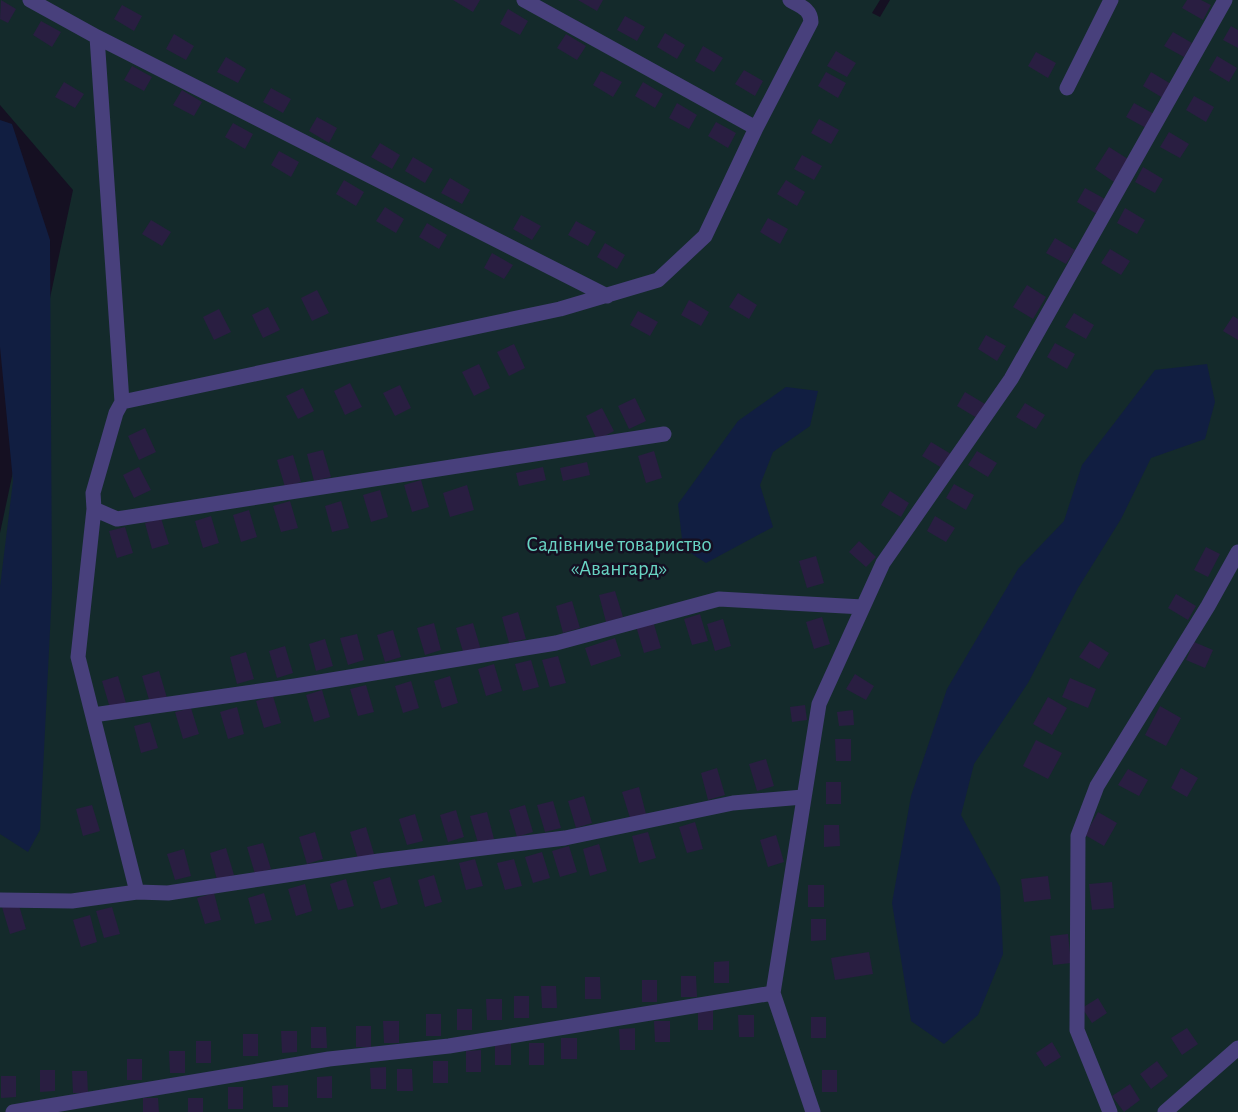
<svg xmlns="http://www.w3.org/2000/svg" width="1238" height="1112" font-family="'Alegreya Sans',sans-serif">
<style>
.green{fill:#142a2b}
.water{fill:#111e41}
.building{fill:#291e41}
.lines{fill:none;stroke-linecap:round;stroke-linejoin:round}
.minor{stroke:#48407c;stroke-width:15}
.labels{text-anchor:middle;stroke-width:5;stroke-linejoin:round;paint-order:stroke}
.park-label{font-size:21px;fill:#68d4c3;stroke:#151022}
</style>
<rect width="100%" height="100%" fill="#151022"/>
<path class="green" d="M0 0H880L872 13 880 17 890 0H1238V1112H0V533L73 190 0 105Z"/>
<path class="water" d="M0 120 12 124 50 240 52 590 40 830 28 852 0 834V587L13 481 0 347Z
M1207 364 1215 402 1205 439 1151 458 1121 519 1078 588 1028 683 974 764 961 815 1000 887 1003 954 978 1015 944 1044 911 1021 892 903 911 796 947 689 1018 569 1064 521 1082 465 1155 370Z
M786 387 818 391 810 426 773 452 760 485 773 527 706 563 683 548 678 504 738 421Z"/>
<path class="building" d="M1 0 16 9 8 23 0 19Z
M453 0H480L473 12Z
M578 0H603L597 11Z
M1187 0H1201L1211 5 1203 20 1182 8Z
M122 5 142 16 134 31 114 19Z
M508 9 528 21 520 35 500 24Z
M625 16 645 27 637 41 617 30Z
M41 21 61 32 52 47 33 35Z
M1231 26 1238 30V48L1223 40Z
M1173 32 1192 43 1184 57 1164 46Z
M665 33 685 45 677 59 657 47Z
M174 34 194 46 186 60 166 49Z
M566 34 586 46 577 60 557 48Z
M703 46 723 58 714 72 695 61Z
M836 51 856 63 847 77 827 66Z
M1036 52 1056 63 1048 78 1028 66Z
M1217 56 1237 68 1229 82 1209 70Z
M226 57 246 69 238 83 217 72Z
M132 66 152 77 144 91 124 80Z
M744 70 763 81 755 96 735 84Z
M601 71 622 82 613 97 593 85Z
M826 72 846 83 838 98 818 86Z
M1151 72 1171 84 1163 98 1143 86Z
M64 82 84 94 75 108 55 97Z
M643 82 663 94 655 108 635 96Z
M271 88 291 99 283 113 263 102Z
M182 90 202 102 194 116 173 105Z
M1194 96 1214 107 1206 122 1186 110Z
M677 103 697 115 689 129 669 118Z
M1134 103 1154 114 1146 128 1126 117Z
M317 117 337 128 329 143 309 131Z
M819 119 839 130 831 144 811 133Z
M716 122 736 133 728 148 708 136Z
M233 123 253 134 245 149 225 137Z
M1169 132 1189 144 1180 158 1160 147Z
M380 143 400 155 392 169 371 157Z
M1109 147 1128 159 1114 182 1095 169Z
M279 151 299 162 291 177 271 165Z
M802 155 822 166 814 180 794 169Z
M413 157 433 169 425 183 405 171Z
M1143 167 1163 179 1155 193 1135 182Z
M450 178 470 190 462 204 441 193Z
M344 180 364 192 356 206 336 194Z
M786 180 805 192 797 206 777 194Z
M1085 188 1105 199 1097 214 1077 202Z
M385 207 404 219 396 233 376 221Z
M1125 208 1145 220 1137 234 1117 223Z
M521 215 541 226 532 240 513 229Z
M768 218 788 229 780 244 760 232Z
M151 220 171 232 162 246 142 234Z
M576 221 596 232 588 246 568 235Z
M427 223 447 235 439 249 419 237Z
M1055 238 1075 250 1066 264 1046 253Z
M605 243 625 255 617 269 597 257Z
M1110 249 1130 261 1121 275 1101 263Z
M492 253 513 265 504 279 484 268Z
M1027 285 1046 297 1033 319 1013 307Z
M317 290 329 313 312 321 301 298Z
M738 293 757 305 749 319 729 307Z
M689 300 709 312 701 326 681 315Z
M268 307 280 330 263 338 252 315Z
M219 309 231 332 214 340 203 317Z
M638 311 658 322 650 336 630 325Z
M1074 313 1094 325 1086 339 1065 327Z
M1233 316 1238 319V340L1223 331Z
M986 335 1006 346 997 361 978 349Z
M1055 343 1075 354 1067 369 1047 357Z
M514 344 525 368 509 376 497 352Z
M479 364 490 388 474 396 462 372Z
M350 383 362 407 345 415 334 391Z
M400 385 411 408 395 416 383 393Z
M303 388 314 411 298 419 286 396Z
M965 392 985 404 977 418 957 406Z
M635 398 646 421 629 429 618 406Z
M1025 403 1045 415 1036 429 1016 417Z
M602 408 614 431 597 440 586 416Z
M145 428 156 452 139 460 128 436Z
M931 442 951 454 942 468 922 456Z
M323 450 331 477 314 481 307 454Z
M654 451 662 478 646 483 638 456Z
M977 451 997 463 988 477 968 465Z
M293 455 301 482 285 487 277 460Z
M587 462 590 475 563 481 560 468Z
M139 467 151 490 134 498 123 475Z
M543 467 546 480 519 486 516 473Z
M421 480 429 507 412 512 404 485Z
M954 484 974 495 966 510 946 498Z
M467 485 474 510 450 517 443 493Z
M380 490 388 517 371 522 363 495Z
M890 491 909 503 901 517 881 505Z
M290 501 298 528 281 532 273 506Z
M341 501 349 528 332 532 325 506Z
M249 510 257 537 241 542 233 515Z
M211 516 219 543 203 548 195 521Z
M935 516 955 528 946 542 927 531Z
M161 518 169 544 152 549 145 523Z
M125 527 133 553 117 558 109 531Z
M859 541 876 557 866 567 849 552Z
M1206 547 1220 554 1208 577 1194 570Z
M816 556 824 583 807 588 799 561Z
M615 591 623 617 606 622 599 595Z
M1176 594 1196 606 1188 620 1168 608Z
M572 601 580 628 563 633 556 606Z
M518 612 526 639 509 643 502 617Z
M700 614 708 641 692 645 684 619Z
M822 617 830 644 814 649 806 622Z
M723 619 731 646 715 651 707 624Z
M653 621 661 648 644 653 636 626Z
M434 623 441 650 425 655 417 628Z
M473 623 481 650 464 655 456 628Z
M393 630 401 657 385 662 377 635Z
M357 634 364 660 348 665 340 638Z
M615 638 621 656 591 666 585 648Z
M325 639 333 666 316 671 309 644Z
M1090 641 1109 653 1099 669 1079 657Z
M1194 642 1213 650 1205 668 1186 660Z
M285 646 293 673 277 678 269 651Z
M246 652 254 679 237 684 230 657Z
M558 656 566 683 550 687 542 660Z
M531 660 539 687 523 691 515 664Z
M494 664 502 691 486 696 478 669Z
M159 671 167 698 150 703 142 676Z
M855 674 874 686 866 700 846 689Z
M118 676 126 703 110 708 102 681Z
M450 676 458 703 442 708 434 681Z
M1070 678 1096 689 1088 708 1062 697Z
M411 681 419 708 403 713 395 686Z
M366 685 374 712 358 716 350 689Z
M322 690 330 717 314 722 306 695Z
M273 696 281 723 264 728 256 701Z
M1048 697 1067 708 1052 735 1033 724Z
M805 705 807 720 792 722 790 707Z
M1160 706 1181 718 1166 746 1145 735Z
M237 707 244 734 228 739 220 712Z
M191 708 199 734 183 739 175 712Z
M853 710 854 725 839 726 837 712Z
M150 722 158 748 141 753 134 726Z
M835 739H851V761H836Z
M1036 740 1062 753 1048 779 1023 766Z
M766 759 774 786 757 791 749 764Z
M717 768 725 795 708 800 701 773Z
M1181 768 1198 778 1187 797 1171 788Z
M1128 769 1148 780 1139 796 1118 785Z
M826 782H841V804H826Z
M639 787 646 814 630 818 622 792Z
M584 796 592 823 576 828 568 801Z
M553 801 561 828 545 832 537 805Z
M92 805 100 831 83 836 76 809Z
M525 805 533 832 517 837 509 810Z
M456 810 464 837 448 842 440 815Z
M487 812 494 839 478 843 470 816Z
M1098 812 1117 823 1104 846 1085 835Z
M415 814 423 841 407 845 399 819Z
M695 822 703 849 687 853 679 827Z
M824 825H839L840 846 824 847Z
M366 827 374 854 358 859 350 832Z
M315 832 323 859 307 864 299 837Z
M648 832 656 858 639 863 632 836Z
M776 835 784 862 768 867 760 840Z
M263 843 271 869 255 874 247 847Z
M599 844 607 871 590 876 583 849Z
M569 846 577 872 560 877 552 851Z
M226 848 234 875 217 880 210 853Z
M184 849 191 876 175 880 167 854Z
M542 852 550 878 533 883 525 857Z
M475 859 483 886 466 890 459 863Z
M514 859 522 886 505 890 497 863Z
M434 875 442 902 425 907 418 880Z
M1048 876 1051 899 1024 902 1021 879Z
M390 877 398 904 381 909 373 882Z
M346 879 354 906 338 910 330 884Z
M1112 882 1114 908 1092 910 1089 884Z
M305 884 312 911 296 916 288 889Z
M808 885H824V907H808Z
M214 893 221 920 205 924 197 898Z
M264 893 272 920 255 924 248 898Z
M18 902 26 929 10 934 2 907Z
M112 907 120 934 104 938 96 911Z
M90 915 97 942 81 947 73 920Z
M811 919H826V940L811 941Z
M1068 934 1071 963 1053 965 1050 936Z
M869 952 873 974 835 980 831 958Z
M729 961V983H714V962Z
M681 976H696L697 997H681Z
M585 977H600L601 999H585Z
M642 980H657V1002H642Z
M541 986H556L557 1008H542Z
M514 996H529V1018H514Z
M1098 998 1107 1013 1092 1023 1082 1008Z
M486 999H502V1020H487Z
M457 1009H472V1030H457Z
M698 1009H713V1030H698Z
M426 1014H441V1036H426Z
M738 1015H754V1037H739Z
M811 1017H826V1038H811Z
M383 1021H399V1043H384Z
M654 1021H670V1042H655Z
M356 1026H371V1047H356Z
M311 1027H326L327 1048H311Z
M635 1028V1050H620L619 1029Z
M1187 1028 1198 1044 1182 1055 1171 1038Z
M281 1031H297V1052L282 1053Z
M243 1034H258V1056H243Z
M561 1038H577V1059H561Z
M196 1041H211V1063H196Z
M1052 1042 1061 1057 1045 1067 1036 1053Z
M495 1043H511V1065H495Z
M529 1043H544V1065H529Z
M481 1050V1072H466V1051Z
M169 1051H185V1073H170Z
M127 1059H142V1080H127Z
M433 1061H448V1083H433Z
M1157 1061 1168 1076 1151 1089 1140 1074Z
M386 1067V1089H371L370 1068Z
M397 1069H412L413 1091H397Z
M40 1070H55V1091L40 1092Z
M822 1070H837V1092H822Z
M72 1071H87L88 1093H73Z
M1 1076H16V1097L1 1098Z
M332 1076V1098H317V1077Z
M1130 1084 1140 1100 1124 1112 1112 1096Z
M288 1085V1107H273L272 1086Z
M228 1087H243V1109H228Z
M143 1098H158L159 1112H143Z
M188 1098H203V1112H188Z"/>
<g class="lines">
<path class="minor" d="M30 0 97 37 607 296
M524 0 756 128
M97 37 122 402 116 413 93 493 94 509 78 657 137 892 168 893 379 861 565 838 733 803 803 797
M1067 88 1111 0
M122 402 560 309 658 280 705 236 756 128 811 22C811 9 800 6 790 0
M94 509 117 519 664 434
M93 715 295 686 556 643 719 599 863 607
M0 900 72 901 137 892
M13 1112 329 1059 449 1046 773 993
M813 1112 773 993 819 704 883 563 1011 379 1225 0
M1110 1112 1077 1030 1078 836 1097 786 1208 606 1238 552
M1165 1112 1238 1048"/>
</g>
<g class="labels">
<g class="park-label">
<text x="619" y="551">Садівниче товариство<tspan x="619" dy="24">«Авангард»</tspan></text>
</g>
</g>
</svg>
